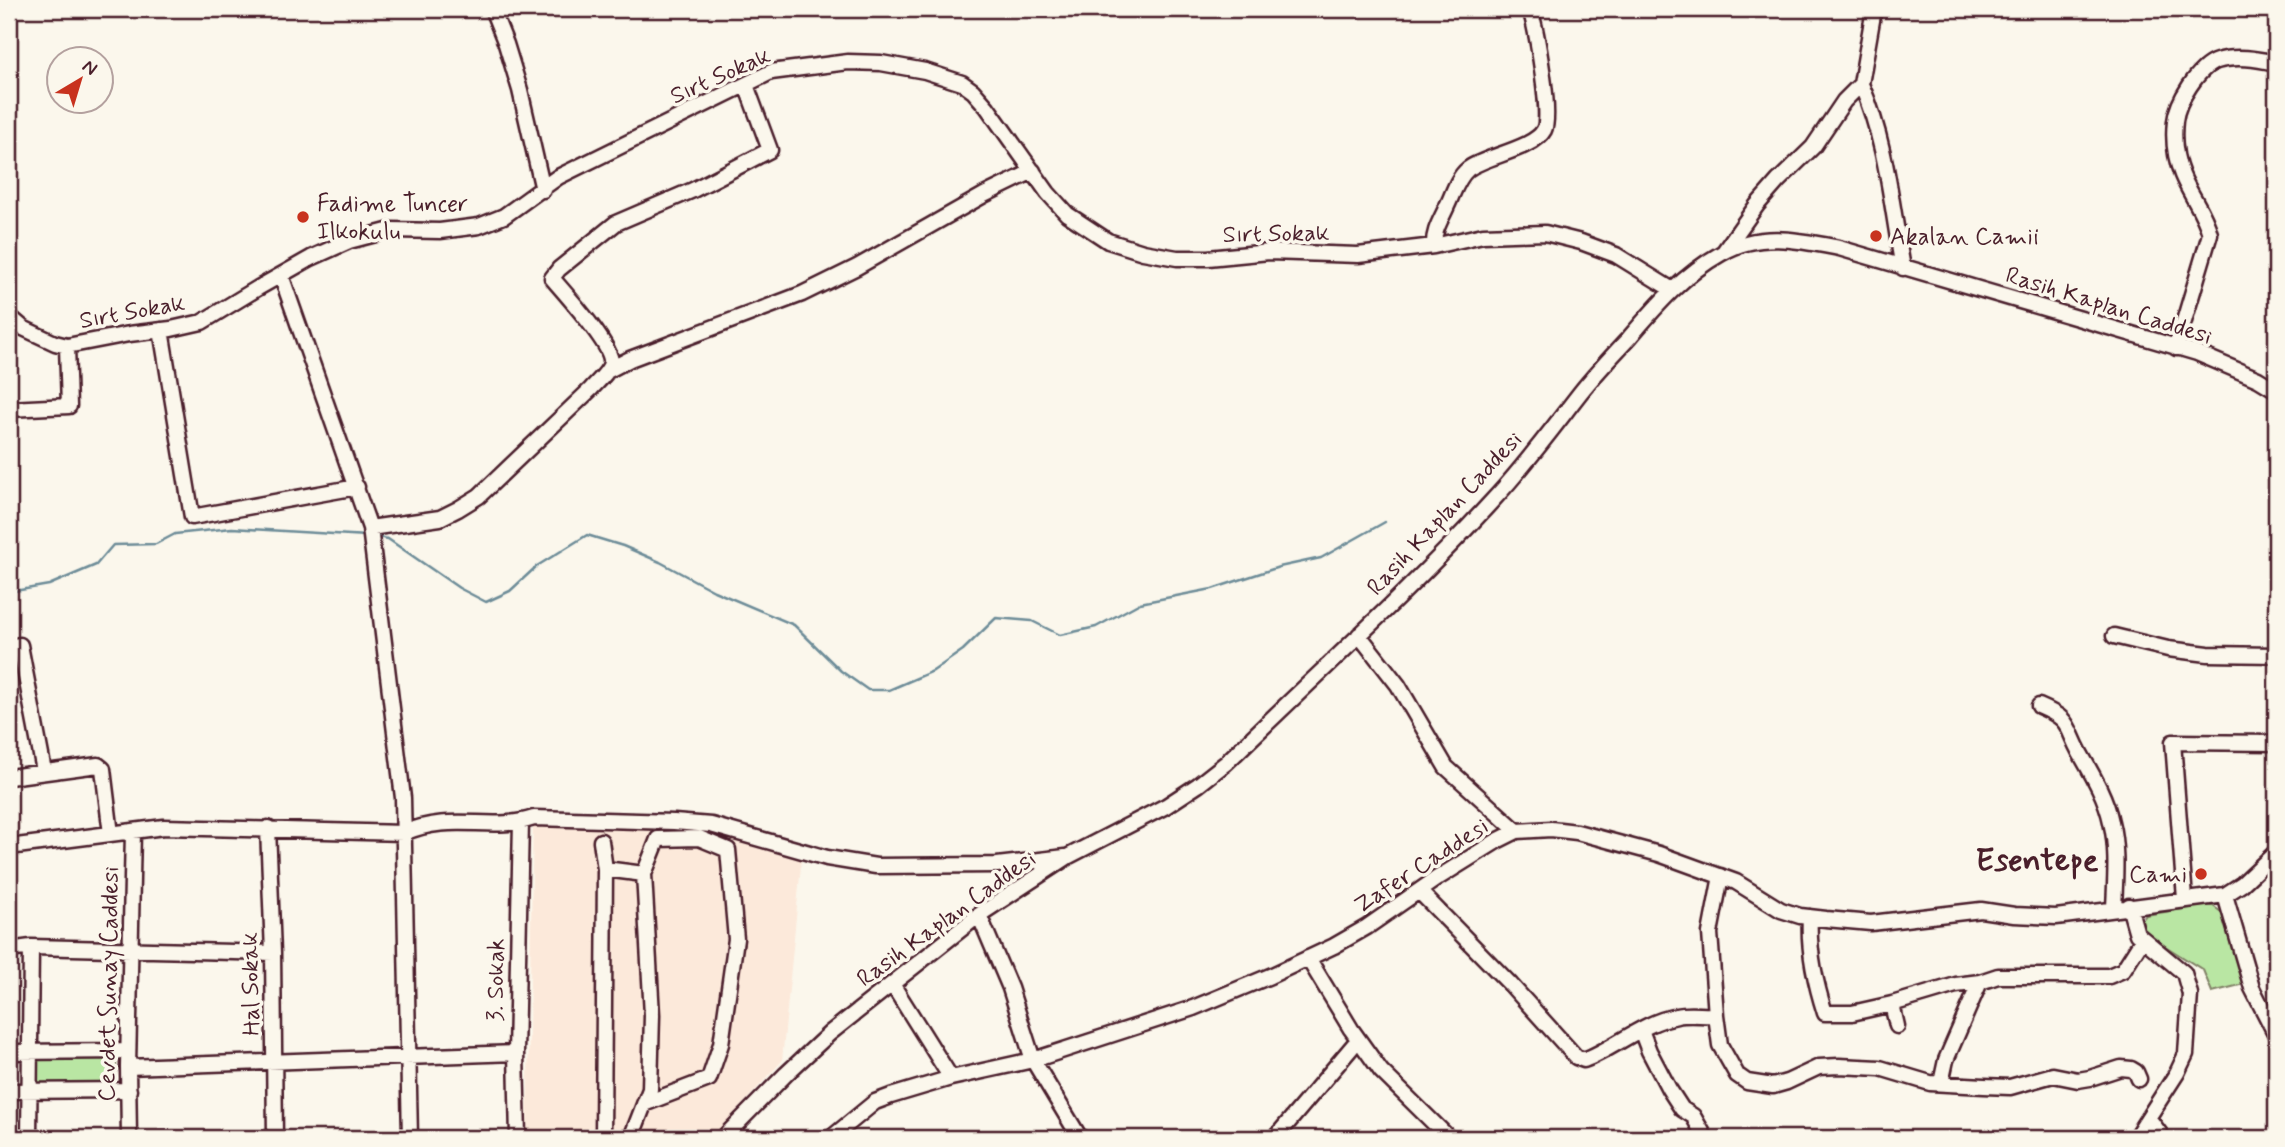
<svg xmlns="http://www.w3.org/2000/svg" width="2285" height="1147" font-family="Mynerve,sans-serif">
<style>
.built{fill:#fce9da}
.green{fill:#b9e6a3;stroke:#828267;stroke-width:2}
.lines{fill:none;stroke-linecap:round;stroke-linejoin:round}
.stream{stroke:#6d8c98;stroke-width:2.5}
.minor-casing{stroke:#4a1f2b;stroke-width:19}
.minor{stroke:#fbf7ec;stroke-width:14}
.poi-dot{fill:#c8321e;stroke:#fbf7ec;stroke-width:2.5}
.labels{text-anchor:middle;stroke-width:7;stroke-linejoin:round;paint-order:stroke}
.street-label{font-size:24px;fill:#4a1f2b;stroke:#fbf7ec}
.poi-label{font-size:24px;fill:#4a1f2b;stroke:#fbf7ec;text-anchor:start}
.district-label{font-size:32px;font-weight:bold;fill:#4a1f2b;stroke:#fbf7ec}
</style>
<rect width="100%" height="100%" fill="#fbf7ec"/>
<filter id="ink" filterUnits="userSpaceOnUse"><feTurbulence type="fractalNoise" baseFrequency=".0143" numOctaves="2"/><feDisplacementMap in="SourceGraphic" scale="14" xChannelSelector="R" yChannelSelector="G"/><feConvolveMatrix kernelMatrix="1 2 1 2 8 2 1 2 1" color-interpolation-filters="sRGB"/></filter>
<g filter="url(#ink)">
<path class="built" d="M533 824 712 830 802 855 782 1061 712 1138H527Z"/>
<path class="green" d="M2202 906H2213L2225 915 2244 984 2212 992 2203 970 2143 932 2140 923 2146 915Z
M116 1057V1083L37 1085 38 1058Z"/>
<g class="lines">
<path class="stream" d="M377 537 388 539 459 588 486 602 510 591 537 566 587 535 623 546 660 562 714 591 794 625 841 671 868 690H889L933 671 963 650 996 618 1032 621 1060 635 1096 627 1140 603 1212 589 1279 567 1321 558 1385 522
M9 592 49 585 96 565 113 545 156 544 175 534 232 528 367 536"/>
<g class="minor-casing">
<path id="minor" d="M492 9 506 44 520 90 543 190
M1861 84C1887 145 1891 203 1903 268
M1434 246C1433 231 1441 220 1447 206 1453 194 1457 178 1468 169 1485 156 1534 149 1544 130 1552 115 1536 28 1530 9
M1725 250 1757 205 1778 181 1813 147 1844 101 1861 84 1874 9
M281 275 370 528 403 798 410 1138
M9 316 23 328 55 343 67 346 129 334 171 329 202 322 258 288 311 258 349 241 391 230 440 231 479 226 504 216 558 177 771 72 848 62 881 63 925 71 962 83 973 91 987 107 1048 193 1067 214 1108 241 1143 252 1177 258H1208L1269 252 1358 255 1434 246 1483 235 1545 233 1581 242 1616 255 1671 289
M161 330 192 517 357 487
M2176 348 2210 234C2205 213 2190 195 2182 175 2175 158 2173 139 2175 121 2177 102 2198 67 2217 61 2236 55 2257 59 2276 63
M607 371 630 359 802 294 857 267 984 195 1033 171
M9 409 69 406 67 346
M370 528 440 518 458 509 479 496 591 389C597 382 609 372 611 363 613 346 564 292 552 278L559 269 616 223 693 190 770 150 746 85
M1359 635 1398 685 1446 767 1517 831
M2114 636 2168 649 2208 654 2276 655
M9 647 20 645 44 771
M2039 706C2072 720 2065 725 2080 753 2092 774 2106 797 2111 822 2118 849 2115 881 2114 909
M9 777 98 765 103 769 111 834
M268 828 273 953 275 1138
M601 841 605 869
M9 847 164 827 404 833C450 812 492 832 534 818L674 822 711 825 827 858 876 866 997 865 1065 857
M1721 876 1710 933 1716 1015 1720 1045 1737 1075 1747 1082 1773 1086 1787 1082 1819 1067 1839 1066 1880 1068 1930 1083 1984 1086 2010 1087 2053 1075 2078 1080 2090 1078 2121 1068 2131 1069 2136 1072 2139 1079
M1419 891 1511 985 1576 1057 1584 1060C1615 1048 1643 1022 1677 1016 1689 1013 1703 1016 1716 1015
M2225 895 2252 988 2276 1035
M2185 899 2173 742 2276 743
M2129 906 2137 934 2184 973 2190 994 2186 1054 2177 1073 2135 1138
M979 915 1010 988 1033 1060 1080 1138
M1810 917C1808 950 1815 982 1825 1013H1852L1892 1004
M9 950 31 947 273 953
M1308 958 1351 1029 1381 1071 1449 1138
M892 984 951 1078
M1897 1026 1892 1004 1956 985 1980 982 1998 976H2109L2123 970 2142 940
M1641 1030 1649 1051 1669 1089 1682 1109 1693 1116 1705 1137 1703 1138
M9 1052 128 1051
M128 1067 516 1053
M1941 1083 1946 1060 1980 982
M9 1091 129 1090
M644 1104 709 1079 721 1044 736 939 728 850 699 838 658 839 644 874
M2149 1119 2163 1138
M29 1138 31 947
M129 1138 128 1067 133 831
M518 1138 516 1053 521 822
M603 1138 605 869 644 874 652 1015 650 1089 631 1138
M723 1138 786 1074 830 1033 979 915 1069 856 1166 806 1198 785 1226 763C1315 676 1409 592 1493 500 1525 466 1552 429 1580 393 1595 374 1612 356 1629 338 1658 304 1683 275 1722 253 1759 231 1799 240 1839 248L2197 353 2258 379 2276 390
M831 1138 875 1102 891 1096 951 1078 1033 1060 1193 1008 1270 976 1334 946 1367 927 1436 879 1497 841 1517 831 1551 829 1577 832 1659 854 1736 882 1781 910 1800 916 1826 919 1871 923 1981 910 2014 915 2056 917 2225 895 2242 884 2276 852
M1275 1138 1358 1040"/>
</g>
<use href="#minor" class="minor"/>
</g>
</g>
<g class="poi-dot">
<circle cx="303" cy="217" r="7"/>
<circle cx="1876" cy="236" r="7"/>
<circle cx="2201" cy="874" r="7"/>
</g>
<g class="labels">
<g class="street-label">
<text transform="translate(720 75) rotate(-24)" y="8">Sırt Sokak</text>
<text transform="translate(1276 233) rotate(-1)" y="8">Sırt Sokak</text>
<text transform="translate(2109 305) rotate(17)" y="8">Rasih Kaplan Caddesi</text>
<text transform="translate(132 311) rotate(-10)" y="8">Sırt Sokak</text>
<text transform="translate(1444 513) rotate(-47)" y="8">Rasih Kaplan Caddesi</text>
<text transform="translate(1421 865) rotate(-33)" y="8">Zafer Caddesi</text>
<text transform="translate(946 918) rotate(-36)" y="8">Rasih Kaplan Caddesi</text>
<text transform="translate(495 980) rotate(-89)" y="8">3. Sokak</text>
<text transform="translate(108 984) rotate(-89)" y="8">Cevdet Sunay Caddesi</text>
<text transform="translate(250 984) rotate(-91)" y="8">Hal Sokak</text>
</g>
<g class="poi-label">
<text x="317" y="211">Fadime Tuncer<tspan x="317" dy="28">Ilkokulu</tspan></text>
<text x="1890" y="244">Akalan Camii</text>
<text x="2187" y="882" text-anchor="end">Cami</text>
</g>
<g class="district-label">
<text x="2037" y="870">Esentepe</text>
</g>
</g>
<rect width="2285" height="1147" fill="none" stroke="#fbf7ec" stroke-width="35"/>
<rect x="18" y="18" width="2250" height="1112" fill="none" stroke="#4a1f2b" stroke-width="2.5" filter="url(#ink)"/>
<g transform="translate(80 80) rotate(38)"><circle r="33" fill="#fbf7ec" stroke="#b4a19f" stroke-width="2"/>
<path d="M0-5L12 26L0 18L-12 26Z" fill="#c8321e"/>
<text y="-10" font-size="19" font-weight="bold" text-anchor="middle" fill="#4a1f2b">N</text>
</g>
</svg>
